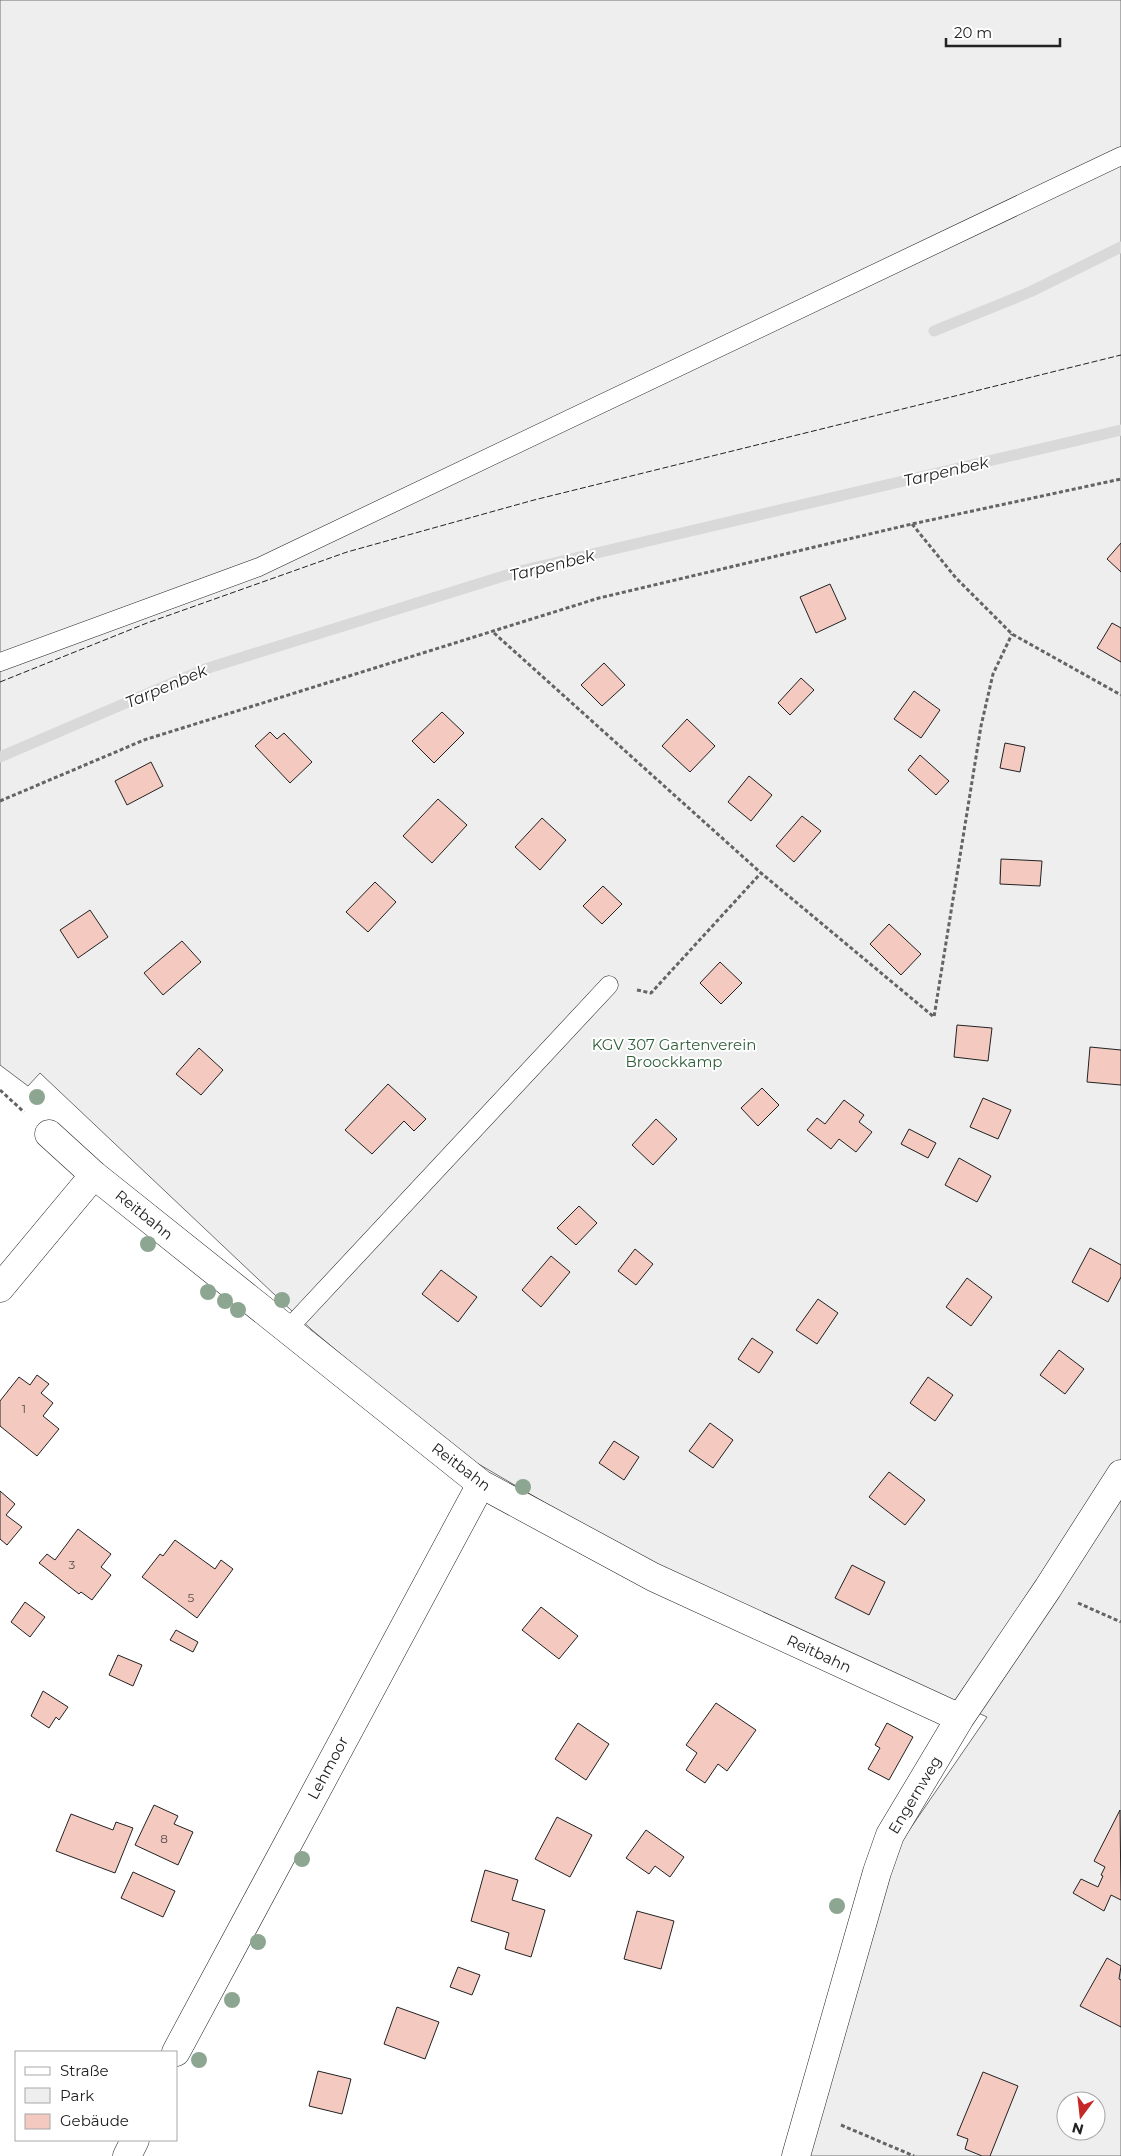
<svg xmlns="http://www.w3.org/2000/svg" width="1121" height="2156" font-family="Montserrat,sans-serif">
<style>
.green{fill:#eee;stroke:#6f6f6f;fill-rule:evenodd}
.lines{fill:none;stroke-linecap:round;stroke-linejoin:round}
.stream{stroke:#d9d9d9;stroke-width:11}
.building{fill:#f3c9c0;stroke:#222}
.lane-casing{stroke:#222;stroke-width:19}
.street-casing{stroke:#222;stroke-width:29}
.path{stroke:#646464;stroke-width:3;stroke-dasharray:4 2.5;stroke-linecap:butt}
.lane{stroke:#fff;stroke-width:18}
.street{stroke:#fff;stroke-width:28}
.fence{stroke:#222;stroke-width:1;stroke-dasharray:6 2.5;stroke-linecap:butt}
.tree{fill:#8da692}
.labels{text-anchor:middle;stroke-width:4;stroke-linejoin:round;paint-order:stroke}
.number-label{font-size:12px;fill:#564c4a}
.park-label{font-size:15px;fill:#2f5e38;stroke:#fff}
.street-label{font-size:15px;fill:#222;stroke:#fff}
.water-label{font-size:16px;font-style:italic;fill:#222;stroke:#fff}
</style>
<rect width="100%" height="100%" fill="#fff"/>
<path class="green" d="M0 0H1121V2156H806L883 1868 987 1717 624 1549 458 1452 312 1330 40 1073 28 1086 0 1065ZM1066 2101H1096V2131H1066Z"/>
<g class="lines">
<path class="stream" d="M934 331 1030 292 1121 247
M0 757 205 669 520 571 1121 430"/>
</g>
<path class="building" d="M1121 543V572L1107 559Z
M830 584 846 619 816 633 800 597Z
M1112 623 1121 628V662L1097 648Z
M604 663 625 685 602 706 581 685Z
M801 678 814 690 790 715 778 703Z
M914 691 940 710 921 738 894 719Z
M442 712 464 733 434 763 412 741Z
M687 719 715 746 690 772 662 746Z
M270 732 277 739 284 733 312 762 290 783 255 746Z
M1005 743 1025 747 1020 772 1000 768Z
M920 755 949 781 936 795 908 770Z
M151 762 163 786 127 805 115 781Z
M749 776 772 795 751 821 728 802Z
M438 799 467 825 432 863 403 836Z
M802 816 821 831 794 862 776 846Z
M542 818 566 840 540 870 515 847Z
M1001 859 1042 861 1040 886 1000 884Z
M375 882 396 902 368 932 346 912Z
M603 886 622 904 602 924 583 906Z
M90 910 108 937 78 958 60 930Z
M889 924 921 954 901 975 870 944Z
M182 941 201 962 163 995 144 973Z
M720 962 742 983 721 1004 700 983Z
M957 1025 992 1028 988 1061 954 1057Z
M1090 1047 1121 1050V1085L1087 1082Z
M199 1048 223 1070 201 1095 176 1074Z
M388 1084 426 1119 414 1131 404 1121 372 1154 345 1130Z
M762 1088 779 1105 758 1126 741 1108Z
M983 1098 1011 1110 998 1139 970 1127Z
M844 1100 864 1115 859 1122 872 1132 856 1152 839 1139 831 1149 807 1130 817 1118 825 1124Z
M656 1119 677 1139 653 1165 632 1145Z
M909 1129 936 1143 928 1158 901 1144Z
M959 1158 991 1176 977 1202 945 1185Z
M579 1206 597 1223 576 1245 557 1228Z
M1090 1248 1121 1265V1277L1108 1302 1072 1282Z
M635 1249 653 1264 636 1285 618 1271Z
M551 1256 570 1272 541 1307 522 1290Z
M441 1270 477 1297 458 1322 422 1294Z
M967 1278 992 1297 971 1326 946 1307Z
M818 1299 838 1313 817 1344 796 1330Z
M752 1338 773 1352 759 1373 738 1359Z
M1059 1350 1084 1369 1065 1394 1040 1375Z
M37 1375 49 1384 41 1393 53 1403 43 1416 59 1429 37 1456 0 1426V1401L19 1377 30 1385Z
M928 1377 953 1395 935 1421 910 1403Z
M710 1423 733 1440 713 1468 689 1451Z
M614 1441 639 1457 624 1480 599 1463Z
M889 1472 925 1500 905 1525 869 1497Z
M0 1491 15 1504 6 1515 22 1527 7 1545 0 1539Z
M78 1529 111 1554 101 1567 111 1575 92 1600 81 1592 79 1594 39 1563 47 1554 55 1560Z
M175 1540 215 1569 221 1560 233 1569 197 1618 142 1577 160 1554 163 1556Z
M852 1565 885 1582 869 1615 835 1598Z
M25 1602 45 1617 30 1637 11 1622Z
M541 1607 578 1636 559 1659 522 1630Z
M176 1630 198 1642 193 1652 170 1640Z
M118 1655 142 1665 133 1686 109 1675Z
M43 1691 68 1707 59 1720 56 1717 49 1728 31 1716Z
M716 1703 756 1730 727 1771 718 1764 705 1783 686 1770 697 1753 686 1745Z
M578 1723 609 1744 586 1780 555 1759Z
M887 1723 913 1737 889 1780 868 1769 880 1748 875 1745Z
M154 1805 178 1816 174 1824 193 1832 178 1865 135 1845Z
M1120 1810 1121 1900 1111 1895 1104 1911 1073 1893 1081 1879 1098 1887 1103 1876 1101 1875 1105 1867 1094 1861Z
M71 1814 113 1830 116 1822 133 1828 115 1873 56 1851Z
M557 1817 592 1835 570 1877 535 1859Z
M646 1830 684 1857 670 1877 655 1866 649 1874 626 1858Z
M485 1870 518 1880 512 1900 545 1910 531 1957 505 1949 509 1933 471 1921Z
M133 1872 175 1891 163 1917 121 1898Z
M637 1911 674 1921 661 1969 624 1959Z
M1107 1958 1121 1966 1119 1979 1121 1980V2027L1080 2006Z
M458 1967 480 1975 472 1995 450 1987Z
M397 2007 439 2022 425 2059 384 2044Z
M318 2071 351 2079 342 2114 309 2106Z
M983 2072 1018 2086 990 2156H982L965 2149 968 2139 957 2135Z"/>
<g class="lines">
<g class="lane-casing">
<path id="lane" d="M0 662 259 567 1121 156
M287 1330 609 985"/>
</g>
<g class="street-casing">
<path id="street" d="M49 1134 94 1175 481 1484 653 1577 960 1718
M0 1288 94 1175
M176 2052 481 1484
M127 2156 135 2140
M796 2156 877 1872 890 1835 960 1718 1048 1588 1121 1474"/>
</g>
<path class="path" d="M912 524 956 578 1012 634 1121 695
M494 633 761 873 934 1017 981 726 993 674 1012 634
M0 801 144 740 599 598 912 524 1121 479
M637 990 651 993 761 873
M0 1090 24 1112
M1078 1603 1121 1622
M841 2125 914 2156"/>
<use href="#lane" class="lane"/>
<use href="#street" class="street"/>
<path class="fence" d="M0 682 147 623 347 552 534 500 1121 355"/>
</g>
<g class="tree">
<circle cx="37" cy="1097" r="8"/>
<circle cx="148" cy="1244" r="8"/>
<circle cx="208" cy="1292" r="8"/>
<circle cx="282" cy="1300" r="8"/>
<circle cx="225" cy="1301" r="8"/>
<circle cx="238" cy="1310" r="8"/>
<circle cx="523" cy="1487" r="8"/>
<circle cx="302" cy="1859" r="8"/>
<circle cx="837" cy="1906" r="8"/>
<circle cx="258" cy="1942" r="8"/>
<circle cx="232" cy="2000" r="8"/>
<circle cx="199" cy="2060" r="8"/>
</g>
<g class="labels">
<g class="number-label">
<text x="24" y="1413">1</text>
<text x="72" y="1569">3</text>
<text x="191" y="1602">5</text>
<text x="164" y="1843">8</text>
</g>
<g class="park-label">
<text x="674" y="1050">KGV 307 Gartenverein<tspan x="674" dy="17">Broockkamp</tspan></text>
</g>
<g class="street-label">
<text transform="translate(144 1215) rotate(39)" y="5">Reitbahn</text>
<text transform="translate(461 1467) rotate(37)" y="5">Reitbahn</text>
<text transform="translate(819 1654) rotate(25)" y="5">Reitbahn</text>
<text transform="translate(328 1768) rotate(-62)" y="5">Lehmoor</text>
<text transform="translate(915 1795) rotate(-59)" y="5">Engernweg</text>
</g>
<g class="water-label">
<text transform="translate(946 471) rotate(-13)" y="6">Tarpenbek</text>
<text transform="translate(552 565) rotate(-14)" y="6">Tarpenbek</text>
<text transform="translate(166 686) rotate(-23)" y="6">Tarpenbek</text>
</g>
</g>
<rect x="15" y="2051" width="162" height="90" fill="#ffffff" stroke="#a7a7a7"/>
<rect x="25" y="2067" width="25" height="8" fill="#ffffff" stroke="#a7a7a7"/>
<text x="60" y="2076" font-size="15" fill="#222222">Straße</text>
<rect x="25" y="2088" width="25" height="15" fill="#eeeeee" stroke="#a7a7a7"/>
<text x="60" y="2101" font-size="15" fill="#222222">Park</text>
<rect x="25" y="2114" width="25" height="15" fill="#f3c9c0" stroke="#a7a7a7"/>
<text x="60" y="2126" font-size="15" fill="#222222">Gebäude</text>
<g transform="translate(1081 2116) rotate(195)"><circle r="24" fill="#ffffff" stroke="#a7a7a7"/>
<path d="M0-4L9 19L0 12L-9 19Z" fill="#c62828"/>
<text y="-8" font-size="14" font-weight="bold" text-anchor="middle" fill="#222222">N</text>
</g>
<path d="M946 38v8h114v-8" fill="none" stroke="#222222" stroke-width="2.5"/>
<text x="954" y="38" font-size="15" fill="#222222" stroke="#ffffff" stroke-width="4" paint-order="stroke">20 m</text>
</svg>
